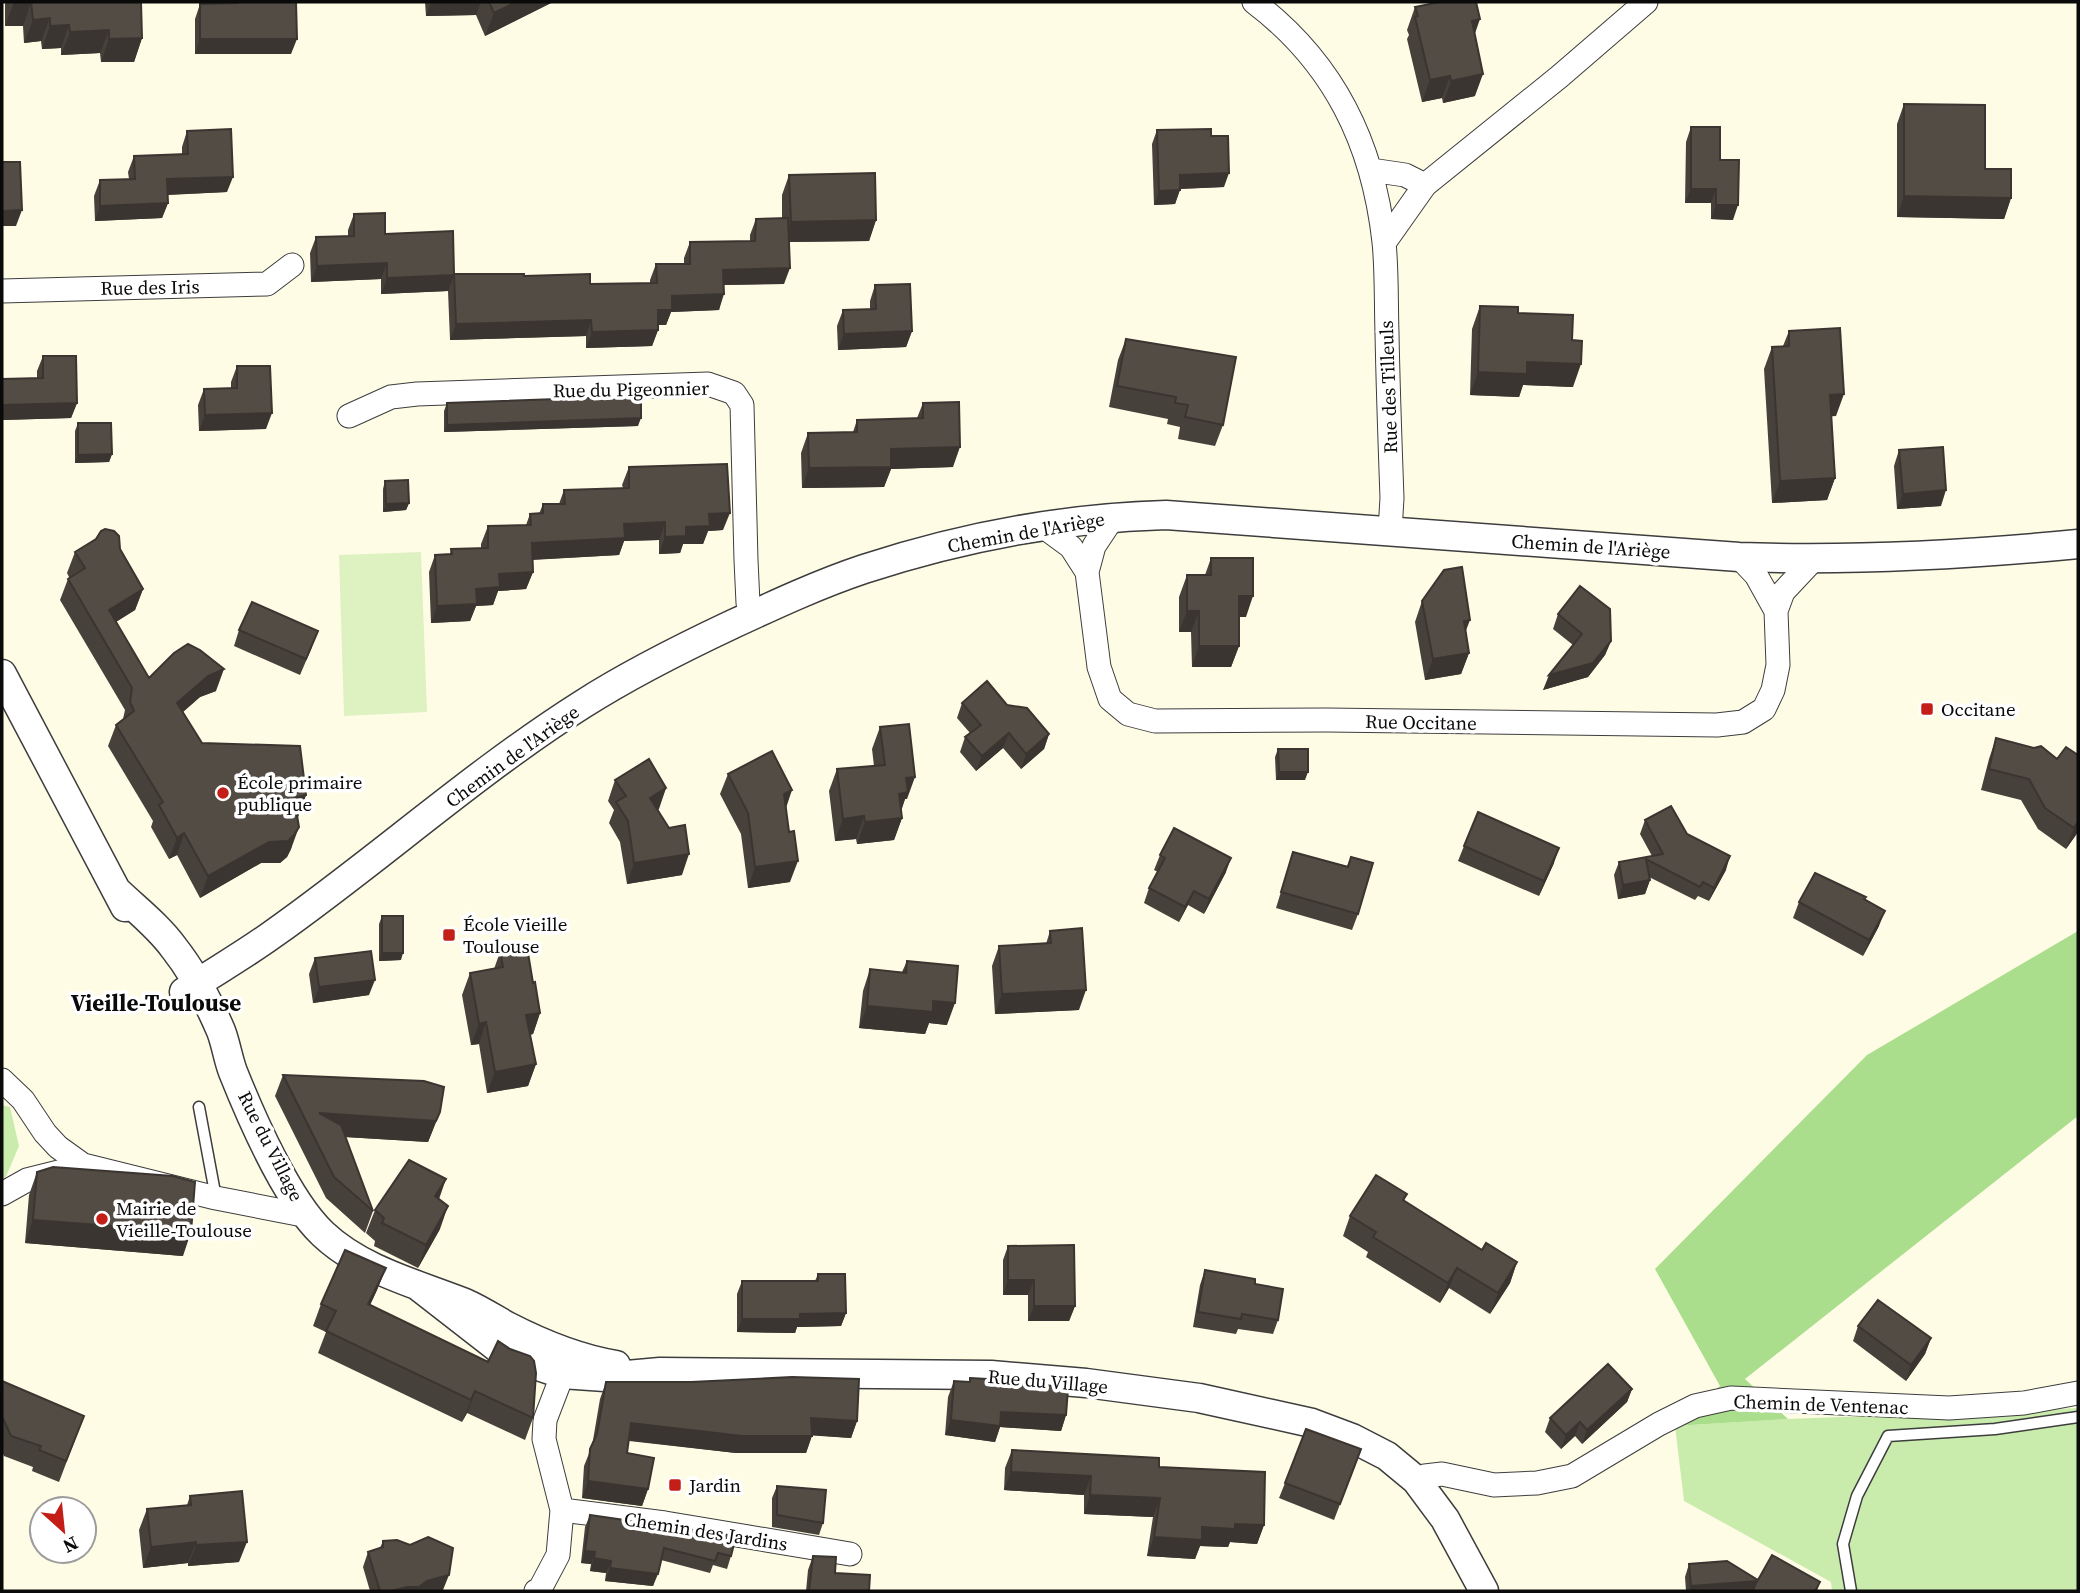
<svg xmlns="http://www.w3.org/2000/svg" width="2080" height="1593" font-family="'Source Serif 4',serif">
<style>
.green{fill:#c9ecad}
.forest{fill:#aade8c}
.pitch{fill:#ddf2c0}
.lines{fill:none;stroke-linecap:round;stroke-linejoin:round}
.service-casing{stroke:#3d3d3d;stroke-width:13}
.minor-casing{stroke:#3d3d3d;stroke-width:25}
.tertiary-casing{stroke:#3d3d3d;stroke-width:31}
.service{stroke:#fff;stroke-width:10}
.minor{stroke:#fff;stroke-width:23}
.tertiary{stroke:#fff;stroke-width:28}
.wall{fill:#47413b}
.shaded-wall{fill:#3a3530}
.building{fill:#534c45;stroke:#3a3530;stroke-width:2}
.poi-dot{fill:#c31e18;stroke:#fff;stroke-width:2.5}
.labels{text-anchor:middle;stroke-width:7;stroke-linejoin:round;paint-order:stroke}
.street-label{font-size:19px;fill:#0a0a0a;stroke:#fff}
.poi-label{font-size:19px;fill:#0a0a0a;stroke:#fff;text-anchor:start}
.quarter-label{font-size:23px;font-weight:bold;fill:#0a0a0a;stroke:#fff}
</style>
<rect width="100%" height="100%" fill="#fffce6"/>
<path class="green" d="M2 1105 10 1107 19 1146 2 1186Z
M2078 1408V1591H1832L1831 1582 1684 1501 1675 1426 1788 1419Z"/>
<path class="forest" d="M2078 931V1116L1745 1379 1788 1419 1675 1426 1720 1386 1655 1269 1867 1055Z"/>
<path class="pitch" d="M421 552 427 712 344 716 339 555Z"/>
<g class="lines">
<g class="service-casing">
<path id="service" d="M199 1107 216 1198
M1851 1591 1843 1544 1857 1496 1888 1436 1995 1429 2078 1417"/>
</g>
<g class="minor-casing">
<path id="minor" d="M1254 2C1334 63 1373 143 1384 242 1387 272 1386 303 1387 333 1388 388 1390 443 1392 498L1390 531
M1371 170 1405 175 1425 185
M1384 243 1425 185 1559 77 1646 2
M2 291 267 284 292 265
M349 416 391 397 417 394 708 384 734 393 742 405 746 560 748 603 754 615
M1041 525 1071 547 1087 572 1099 667 1110 699 1128 714 1155 721 1327 720 1717 725 1743 722 1764 709 1773 690 1778 665 1776 611 1783 592 1814 559
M1739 557 1756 575 1776 611
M1087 572 1094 546 1114 516
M2 1080 23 1100 45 1133 58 1147 83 1165 216 1198 308 1216
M2 1194 27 1180 63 1171
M1416 1480 1425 1476 1442 1474 1494 1485 1537 1483 1572 1476 1659 1424 1695 1406 1731 1398 1949 1408 2024 1403 2078 1393
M562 1510 665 1523 850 1554
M536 1591 540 1589 558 1555 562 1510 544 1439 545 1420 568 1360"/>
</g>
<g class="tertiary-casing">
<path id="tertiary" d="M2 674 125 907
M118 892C137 910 159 927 174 948 193 972 209 1003 221 1031 226 1044 228 1059 233 1072 251 1117 287 1200 323 1234 361 1270 417 1284 465 1303 479 1309 493 1318 507 1326 540 1343 579 1359 616 1365
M184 992C214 972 244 955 273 934 378 860 474 773 583 704 630 674 680 649 731 625 774 605 819 584 864 569 962 537 1063 518 1166 515L1739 557C1853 561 1965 555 2078 544
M418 1286 508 1356 562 1374 605 1377 660 1372 991 1375 1086 1383 1199 1398 1312 1423 1352 1438 1387 1456 1416 1480 1445 1519 1484 1591"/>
</g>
<use href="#service" class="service"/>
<use href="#minor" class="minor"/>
<use href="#tertiary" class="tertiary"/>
</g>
<path class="wall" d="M5 2H141L142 38 134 62H101L100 53 61 55V48L42 49 41 41 24 43 23 26H5Z
M236 2H296L291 54H195V19L200 4 236 3Z
M425 2H553L485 36 476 15 426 16Z
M1415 7 1475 33V96L1443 103 1442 98 1422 102 1407 39 1409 35 1407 30Z
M1904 104 1985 169 2011 198 2004 219 1897 217V124Z
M1691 127 1720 160 1733 220 1711 219V203H1685L1686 142Z
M1157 130 1211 136 1224 187 1180 189 1175 204 1154 205 1152 144Z
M187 131 227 192 168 195V203L162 218 95 221 94 196 100 180 129 179 128 172 134 156 182 154V147Z
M789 175 876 220 869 241 789 242 784 284 724 285 719 310 671 312 666 325H658V330L652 346 586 348V336L450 340 448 291 381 294V279L311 282 310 253 316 237 348 236V230L354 214 454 274 524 276 590 284 650 283V280L656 264H684V258L690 242 750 241V235L756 219 782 218V195Z
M875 285 912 331 906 347 838 350 837 326 843 310 870 309V301Z
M1480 306 1518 313 1572 340 1573 387 1523 385 1519 397 1470 395 1472 329Z
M1789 331 1836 416H1831L1835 478 1827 500 1772 503 1764 369 1772 347 1783 346Z
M1126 339 1223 425 1215 446 1178 439 1180 427 1167 424 1168 419 1109 407 1118 360Z
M43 356 77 403 71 418 2 420V379L37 378V371Z
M237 366 266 429 199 431 198 405 204 389H231V382Z
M447 403 638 426 444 432V411Z
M923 403 953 467 891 469 884 487 802 488 801 453 808 433 853 432 857 420 917 418Z
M78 423 112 454 109 462 75 463V431Z
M1899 450 1941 506 1897 509 1894 466Z
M629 467 723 530 708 531 703 544H683L680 553 659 554V540L624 541 619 555 532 560 533 572 526 589 498 591 493 605 476 606 470 621 431 623 429 572 435 555 450 554 451 549 481 548V544L488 526 526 525 530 514H539L543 504H559L564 490 623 488 622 485Z
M385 481 409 503 406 510 383 512V489Z
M120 549 143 589 135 610 116 622 149 678 216 691 200 697 183 712 202 743 306 795 298 817 291 849 287 857 280 863H261L200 898 177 855 169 859 151 827 153 821 108 746 116 725 123 719 125 710 60 600 68 579 69 577 67 573 75 552Z
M1211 558 1246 617H1239V646L1231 667H1192L1191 632H1179V597L1187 575H1205Z
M1422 601 1466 632 1469 653 1461 674 1425 680 1415 622Z
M1558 614 1611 641 1605 655 1588 677 1543 690 1573 645 1553 629Z
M239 630 312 647 300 675 234 646Z
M962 703 1007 705 1049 734 1044 749 1021 769 1003 748 976 771 960 752 965 737 970 733 957 718Z
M880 727 907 799H905L901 811 902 818 894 840 857 844 856 839 835 841 829 791 837 769 874 766 872 749Z
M1996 738 2057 759 2078 755V832L2066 849 2038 829 2021 800 1981 790 1989 759Z
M1278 749 1305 780H1276L1275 757Z
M728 774 786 807 790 882 748 888 741 834 720 794Z
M615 780 666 788 658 809 682 875 627 884 620 842 609 823 614 810 608 801Z
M1645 820 1687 834 1726 870 1709 901 1698 896 1695 900 1649 877 1650 880 1645 894 1618 899 1614 875 1619 862 1652 856 1640 834Z
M1464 846 1554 863 1539 896 1458 861Z
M1293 852 1347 866 1351 857 1358 914 1352 930 1276 908Z
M1160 855 1226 872 1204 914 1188 905 1179 922 1144 903 1149 888 1158 872 1154 870Z
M1865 900 1879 926 1863 956 1793 918 1799 902Z
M382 916 401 960 379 961V924Z
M1050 931 1079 1010 995 1014 992 966 999 946 1046 944Z
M500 952 533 983 540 1013 533 1034 530 1035 536 1064 528 1086 487 1093 479 1044 471 1045 462 995 470 973 494 969Z
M315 958 369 995 313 1003 309 974Z
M907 961 947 1025 929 1023 925 1034 859 1028 863 991 870 969 902 972Z
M283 1075 440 1112 428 1142 345 1137 373 1211 365 1233 326 1198 275 1096Z
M37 1172 183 1256 25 1243 29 1195Z
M1407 1194 1404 1201 1482 1250 1517 1262 1510 1283 1490 1314 1449 1288 1440 1303 1366 1257 1368 1252 1343 1236 1350 1216Z
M439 1199 440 1229 418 1268 374 1246 375 1241 366 1233 375 1210Z
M1008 1246 1075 1306 1069 1321H1028V1295H1003V1260Z
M386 1268 377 1290 370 1305 533 1418 525 1440 467 1413 462 1422 318 1353 326 1332 313 1326 321 1304Z
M1205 1270 1255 1284 1278 1320 1273 1334 1238 1329 1236 1334 1193 1327 1200 1285Z
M818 1274 846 1313 841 1326 797 1327 795 1333 737 1332V1294L742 1281H815Z
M1858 1326 1931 1338 1925 1354 1906 1381 1853 1341Z
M970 1378 1004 1383 1056 1388 1066 1415 1061 1431 1000 1427 995 1442 945 1435 948 1397 954 1381 969 1382Z
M2 1381 84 1416 59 1482 32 1471 33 1467 4 1456 2 1452Z
M606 1382 857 1421 851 1438 812 1435 806 1453H736L629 1441 627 1453 648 1489 642 1506 582 1498 584 1466 592 1446 600 1399Z
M1632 1389 1627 1402 1582 1444 1575 1436 1561 1449 1545 1432 1550 1418Z
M1361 1449 1334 1520 1279 1498 1285 1483Z
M1012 1450 1159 1467 1264 1525 1257 1544 1230 1542 1228 1547 1200 1546 1195 1559 1147 1556 1153 1517 1084 1514V1495L1004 1490 1005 1468Z
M777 1486 823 1523 819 1535 772 1527V1498Z
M190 1496 239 1562 188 1566V1563L143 1568 139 1530 147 1509 187 1505Z
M590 1515 731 1556 727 1569 713 1565 710 1573 661 1560 653 1586 605 1581 606 1573 590 1571 591 1564 581 1563 585 1527Z
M383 1541 443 1590 440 1591H370L363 1567 368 1552 380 1548Z
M813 1556 835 1573 869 1591H806L808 1570Z
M1689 1564 1758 1580 1820 1582 1817 1591H1686L1685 1577Z"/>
<path class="shaded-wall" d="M31 2 23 26H5L14 3Z
M431 2H481L476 15 426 16Z
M516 2H553L485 36 494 13Z
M50 18 41 41 24 43 33 20Z
M1480 19 1472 42V21Z
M69 25 61 48 42 49 50 26Z
M109 30 100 53 61 55 70 32Z
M142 38 134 62H101L109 39Z
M200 39H297L291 54H195Z
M1483 74 1475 96 1443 103 1451 81Z
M1450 76 1442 98 1422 102 1430 80Z
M1229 173 1224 187 1175 189 1180 175Z
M233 177 227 192 161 195 167 179Z
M1691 189H1716L1711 203H1685Z
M1180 190 1175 204 1154 205 1159 191Z
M1904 196 2011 198 2004 219 1897 217Z
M168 203 162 218 95 221 100 206Z
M1716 205H1738L1733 220 1711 219Z
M22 210 16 226H2V211Z
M876 220 869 241 783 242 791 222Z
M387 263 381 279 311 282 317 266Z
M790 268 784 284 718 285 723 270Z
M454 275 448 291 381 294 387 278Z
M724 294 719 310 671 312 666 325H652L658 310 672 296Z
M591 320 586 336 450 340 456 324Z
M658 330 652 346 586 348 592 332Z
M912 331 906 347 838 350 844 334Z
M1527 362 1581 364 1573 387 1523 385 1519 397 1470 395 1478 372Z
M1844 394 1836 416 1822 417 1830 395Z
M77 403 71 418 2 420V405Z
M272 413 266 429 199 431 205 415Z
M641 418 638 426 444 432 447 425Z
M960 447 953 467 891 469 884 487 802 488 809 468 891 449Z
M112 454 109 462 75 463 78 455Z
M1835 478 1827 500 1772 503 1780 481Z
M1946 490 1941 506 1897 509 1903 494Z
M409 503 406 510 383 512 386 504Z
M730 513 723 530 708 531 703 544H683L680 553 659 554 665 537 709 514Z
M665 522 659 540 624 541 619 555 525 560 532 543 624 524Z
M533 572 526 589 498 591 493 605 476 606 470 621 431 623 437 606 476 589 499 574Z
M143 589 135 610 101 631 109 610Z
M1239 596H1253L1246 617H1231Z
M1187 611H1199L1191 632H1179Z
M1470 620 1462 641 1464 621Z
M1611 641 1605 655 1588 677 1543 690 1549 675Z
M1199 646H1239L1231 667H1192Z
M1469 653 1461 674 1425 680 1433 659Z
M224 669 216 691 200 697 169 724 177 703 208 676Z
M1009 733 1003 748 976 771 982 756Z
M1049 734 1044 749 1021 769 1026 754Z
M1279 772H1308L1305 780H1276Z
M915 777 907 799H905L900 814 899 794 906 778Z
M666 788 659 809 643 819 650 798Z
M792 790 785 811 784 794Z
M306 795 298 817 287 819 294 798Z
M864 816 856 839 835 841 843 819Z
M902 818 894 840 857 844 865 822Z
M2078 822V832L2066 849 2074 828Z
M299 827 291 849 287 857 280 863H261L200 898 208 876 269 842Z
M184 833 177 855 169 859 177 838Z
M1559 848 1554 863 1539 896 1544 881Z
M689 854 682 875 627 884 634 863Z
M1730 856 1726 870 1709 901 1714 888Z
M1231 858 1226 872 1204 914 1209 899Z
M798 861 790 882 748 888 755 867Z
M1650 880 1645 894 1618 899 1623 885Z
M1194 891 1188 905 1179 922 1185 907Z
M1885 911 1879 926 1863 956 1869 940Z
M382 953H403L401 960 379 961Z
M375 980 369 995 313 1003 319 987Z
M1086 990 1079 1010 995 1014 1002 994Z
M933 1001 955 1003 947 1025 929 1023 925 1034 859 1028 867 1006Z
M540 1013 533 1034 518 1037 526 1015Z
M486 1022 479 1044 471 1045 479 1024Z
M536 1064 528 1086 487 1093 495 1072Z
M440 1112 428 1142 312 1135 319 1113Z
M446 1179 438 1202 435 1196Z
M448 1206 440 1229 418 1268 426 1245Z
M33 1220 191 1232 183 1256 25 1243Z
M1517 1262 1510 1283 1490 1314 1498 1293Z
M386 1268 377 1290 360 1327 368 1304Z
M1457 1268 1449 1288 1440 1303 1448 1283Z
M1008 1280H1034L1028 1295H1003Z
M1034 1306H1075L1069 1321H1028Z
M846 1313 841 1326 797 1327 795 1333 737 1332 742 1319 800 1314Z
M1931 1338 1925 1354 1906 1381 1911 1365Z
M1632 1389 1627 1402 1582 1444 1587 1430Z
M475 1391 467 1413 462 1422 471 1400Z
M1001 1412 1066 1415 1061 1431 1000 1427 995 1442 945 1435 951 1420Z
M811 1418 857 1421 851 1438 805 1435Z
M1580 1422 1575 1436 1561 1449 1566 1435Z
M631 1423 812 1436 806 1453H736L625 1440Z
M1011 1472 1091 1476 1084 1495 1004 1490Z
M588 1481 648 1489 642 1506 582 1498Z
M1090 1495 1160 1498 1153 1517 1084 1514Z
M1235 1524 1264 1525 1257 1544 1230 1542 1228 1547 1200 1546 1195 1559 1147 1556 1154 1537 1202 1527Z
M196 1542 188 1563 143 1568 151 1547Z
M247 1542 239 1562 188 1566 196 1545Z
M585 1551 595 1552 591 1564 581 1563Z
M594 1558 611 1561 606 1573 590 1571Z
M610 1568 658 1574 653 1586 605 1581Z
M449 1575 443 1590 440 1591H392Z
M1757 1581 1752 1591H1689L1691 1586Z"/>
<path class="building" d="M14 2H141L142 38 109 39V30L70 32 69 25 50 26V18L33 20 31 2 14 3Z
M238 2H296L297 39H200V4L238 3Z
M489 2H516L494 13Z
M1440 2H1476L1480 19 1472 21 1483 74 1451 81 1450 76 1430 80 1415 17 1418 16 1415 7Z
M1904 104 1985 105V169H2011V198L1904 196Z
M1691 127H1720V160H1739L1738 205H1716V189H1691Z
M231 129 233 177 167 179 168 203 100 206V180L135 179 134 156 188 154 187 131Z
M1211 129V136H1228L1229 173 1180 175V190L1159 191 1157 130Z
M2 162H20L22 210 2 211Z
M875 173 876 220 791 222 789 175Z
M385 213V234L453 231 454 274H524V276L590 274V284L657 283 656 264H690V242L755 241 756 219 788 218 790 268 723 270 724 294 672 296V310H658V330L592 332 591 320 456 324 454 275 387 278V263L317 266 316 237 354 236V214Z
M910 284 912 331 844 334 843 310 876 309 875 285Z
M1480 306 1518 307V313L1573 315 1572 340 1582 341 1581 364 1527 362V374L1478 372Z
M1840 328 1844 394 1830 395 1835 478 1780 481 1772 347 1789 346V331Z
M1126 339 1236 357 1223 425 1185 417 1188 405 1175 403 1176 397 1117 386Z
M43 356H76L77 403 2 405V379L43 378Z
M237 366H270L272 413 205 415 204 389 237 388Z
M641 396V418L447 425V403Z
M959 402 960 447 891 449V467L809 468 808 433 857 432V420L923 418V403Z
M78 423H111L112 454 78 455Z
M1943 447 1946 490 1903 494 1899 450Z
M727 464 730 513 709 514 710 526 686 527V536L665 537V522L624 524 625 538 532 543 533 572 499 574 500 587 476 589 477 604 437 606 435 555 452 554 451 549 488 548V526L531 525 530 514 543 513V504H565L564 490 629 488V467Z
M408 480 409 503 386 504 385 481Z
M105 529 114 531 119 536 120 549 143 589 109 610 149 678 174 653 188 644 200 650 224 669 208 676 177 703 202 743 300 746 306 795 294 798 299 827 294 835 288 841 269 842 208 876 184 833 177 838 159 805 163 802 116 725 134 711 130 702 132 688 68 579 85 568 75 552 96 539 101 531Z
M1211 558H1253V596H1239V646H1199V611H1187V575H1211Z
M1462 567 1470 620 1464 621 1469 653 1433 659 1422 601 1444 570Z
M1580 586 1610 609 1611 641 1593 663 1549 675 1582 634 1558 614Z
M252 602 318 631 306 659 239 630Z
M987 681 1007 705 1027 708 1049 734 1026 754 1009 733 982 756 965 737 981 725 962 703Z
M909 724 915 777 906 778 908 792 899 794 902 818 865 822 864 816 843 819 837 769 885 765 880 727Z
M1996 738 2034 748 2041 746 2057 759 2066 747 2078 755V822L2074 828 2045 808 2029 779 1989 769Z
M1278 749H1308V772H1279Z
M772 751 792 790 784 794 789 832 794 831 798 861 755 867 748 813 728 774Z
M649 759 666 788 650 798 669 828 685 825 689 854 634 863 628 821 616 802 626 796 615 780Z
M1671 806 1687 834 1730 856 1714 888 1703 882 1700 887 1646 859 1650 880 1623 885 1619 862 1663 854 1645 820Z
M1478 812 1559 848 1544 881 1464 846Z
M1174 828 1231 858 1209 899 1194 891 1185 907 1149 888 1165 858 1160 855Z
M1293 852 1348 867 1351 857 1373 863 1358 914 1281 892Z
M1815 873 1866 897 1864 899 1885 911 1869 940 1799 902Z
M382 916H403V953H382Z
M1082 928 1086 990 1002 994 999 946 1051 943 1050 931Z
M527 947 533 983 535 982 540 1013 526 1015 536 1064 495 1072 486 1022 479 1024 470 973 503 967 500 952Z
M371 951 375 980 319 987 315 958Z
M907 961 958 966 955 1003 933 1001V1012L867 1006 870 969 906 973Z
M283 1075 424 1081 444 1087 440 1112 436 1121 319 1113 341 1125 373 1211 334 1177Z
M409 1160 446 1179 435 1196 448 1206 426 1245 382 1223 384 1218 375 1210Z
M53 1167 173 1176 195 1182 191 1232 33 1220 37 1172Z
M1376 1175 1407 1194 1403 1200 1482 1250 1486 1243 1517 1262 1498 1293 1457 1268 1448 1283 1373 1237 1376 1232 1350 1216Z
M1074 1245 1075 1306H1034V1280H1008V1246Z
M345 1250 386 1268 368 1304 488 1362 498 1341 510 1349 530 1356 534 1361 536 1373 533 1418 475 1391 471 1400 326 1331 336 1311 321 1304Z
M1205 1270 1255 1279V1284L1283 1289 1278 1320 1242 1314 1241 1319 1198 1312Z
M818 1274H845L846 1313 800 1314V1319H742V1281H818Z
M1878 1300 1931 1338 1911 1365 1858 1326Z
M1608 1364 1632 1389 1587 1430 1580 1422 1566 1435 1550 1418Z
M792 1377 859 1379 857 1421 811 1418 812 1436H742L631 1423 627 1453 654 1458 648 1489 588 1481 590 1449 597 1434 606 1382H691Z
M970 1378 1004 1380V1383L1055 1386 1056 1388 1068 1389 1066 1415 1001 1412 1000 1426 951 1420 954 1381 970 1382Z
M2 1381 84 1416 66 1461 39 1450 41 1446 11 1436 3 1418 2 1417Z
M1306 1429 1361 1449 1340 1504 1285 1483Z
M1012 1450 1159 1458V1467L1265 1472 1264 1525 1235 1524V1529L1202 1527V1540L1154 1537 1160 1498 1090 1495 1091 1476 1011 1472Z
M777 1486 826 1490 823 1523 777 1515Z
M242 1491 247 1542 196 1545V1542L151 1547 147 1509 191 1505 190 1496Z
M590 1515 736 1536 731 1556 718 1553 715 1561 664 1548 658 1574 610 1568 611 1561 594 1558 595 1552 585 1551Z
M428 1537 453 1548 449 1575 427 1581 419 1587H407L392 1591H380L368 1552 383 1547V1541L397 1540 410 1545Z
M1772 1555 1820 1582 1815 1591H1755L1753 1590 1757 1581 1691 1586 1689 1564 1727 1561 1758 1580Z
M813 1556 836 1557 835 1573 870 1575 869 1591H809Z"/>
<g class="poi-dot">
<rect x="1920" y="702" width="14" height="14" rx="3.5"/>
<circle cx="223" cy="793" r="7"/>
<rect x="442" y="928" width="14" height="14" rx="3.5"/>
<circle cx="102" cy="1219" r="7"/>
<rect x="668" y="1478" width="14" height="14" rx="3.5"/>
</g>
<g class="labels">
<g class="street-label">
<text transform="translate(150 287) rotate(-1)" y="7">Rue des Iris</text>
<text transform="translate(1388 387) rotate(-92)" y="7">Rue des Tilleuls</text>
<text transform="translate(631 389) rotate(-1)" y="7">Rue du Pigeonnier</text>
<text transform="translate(1026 532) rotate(-10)" y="7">Chemin de l'Ariège</text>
<text transform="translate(1591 546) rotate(4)" y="7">Chemin de l'Ariège</text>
<text transform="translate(1421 722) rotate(1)" y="7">Rue Occitane</text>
<text transform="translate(512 756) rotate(-36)" y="7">Chemin de l'Ariège</text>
<text transform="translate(271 1146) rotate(63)" y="7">Rue du Village</text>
<text transform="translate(1048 1381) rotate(5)" y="7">Rue du Village</text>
<text transform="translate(1821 1404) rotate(2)" y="7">Chemin de Ventenac</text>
<text transform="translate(706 1531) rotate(9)" y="7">Chemin des Jardins</text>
</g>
<g class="poi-label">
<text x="1941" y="716">Occitane</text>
<text x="237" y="789">École primaire<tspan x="237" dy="22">publique</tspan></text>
<text x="463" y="931">École Vieille<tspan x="463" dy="22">Toulouse</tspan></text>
<text x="116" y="1215">Mairie de<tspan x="116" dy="22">Vieille-Toulouse</tspan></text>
<text x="689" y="1492">Jardin</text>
</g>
<g class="quarter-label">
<text x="156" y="1011">Vieille-Toulouse</text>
</g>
</g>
<rect width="2080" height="1593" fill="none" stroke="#0a0a0a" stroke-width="7"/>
<g transform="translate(63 1530) rotate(153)"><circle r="33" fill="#ffffff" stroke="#9d9d9d" stroke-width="2"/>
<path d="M0-5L12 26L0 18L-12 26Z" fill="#c31e18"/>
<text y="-10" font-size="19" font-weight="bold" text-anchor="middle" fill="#0a0a0a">N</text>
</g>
</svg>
